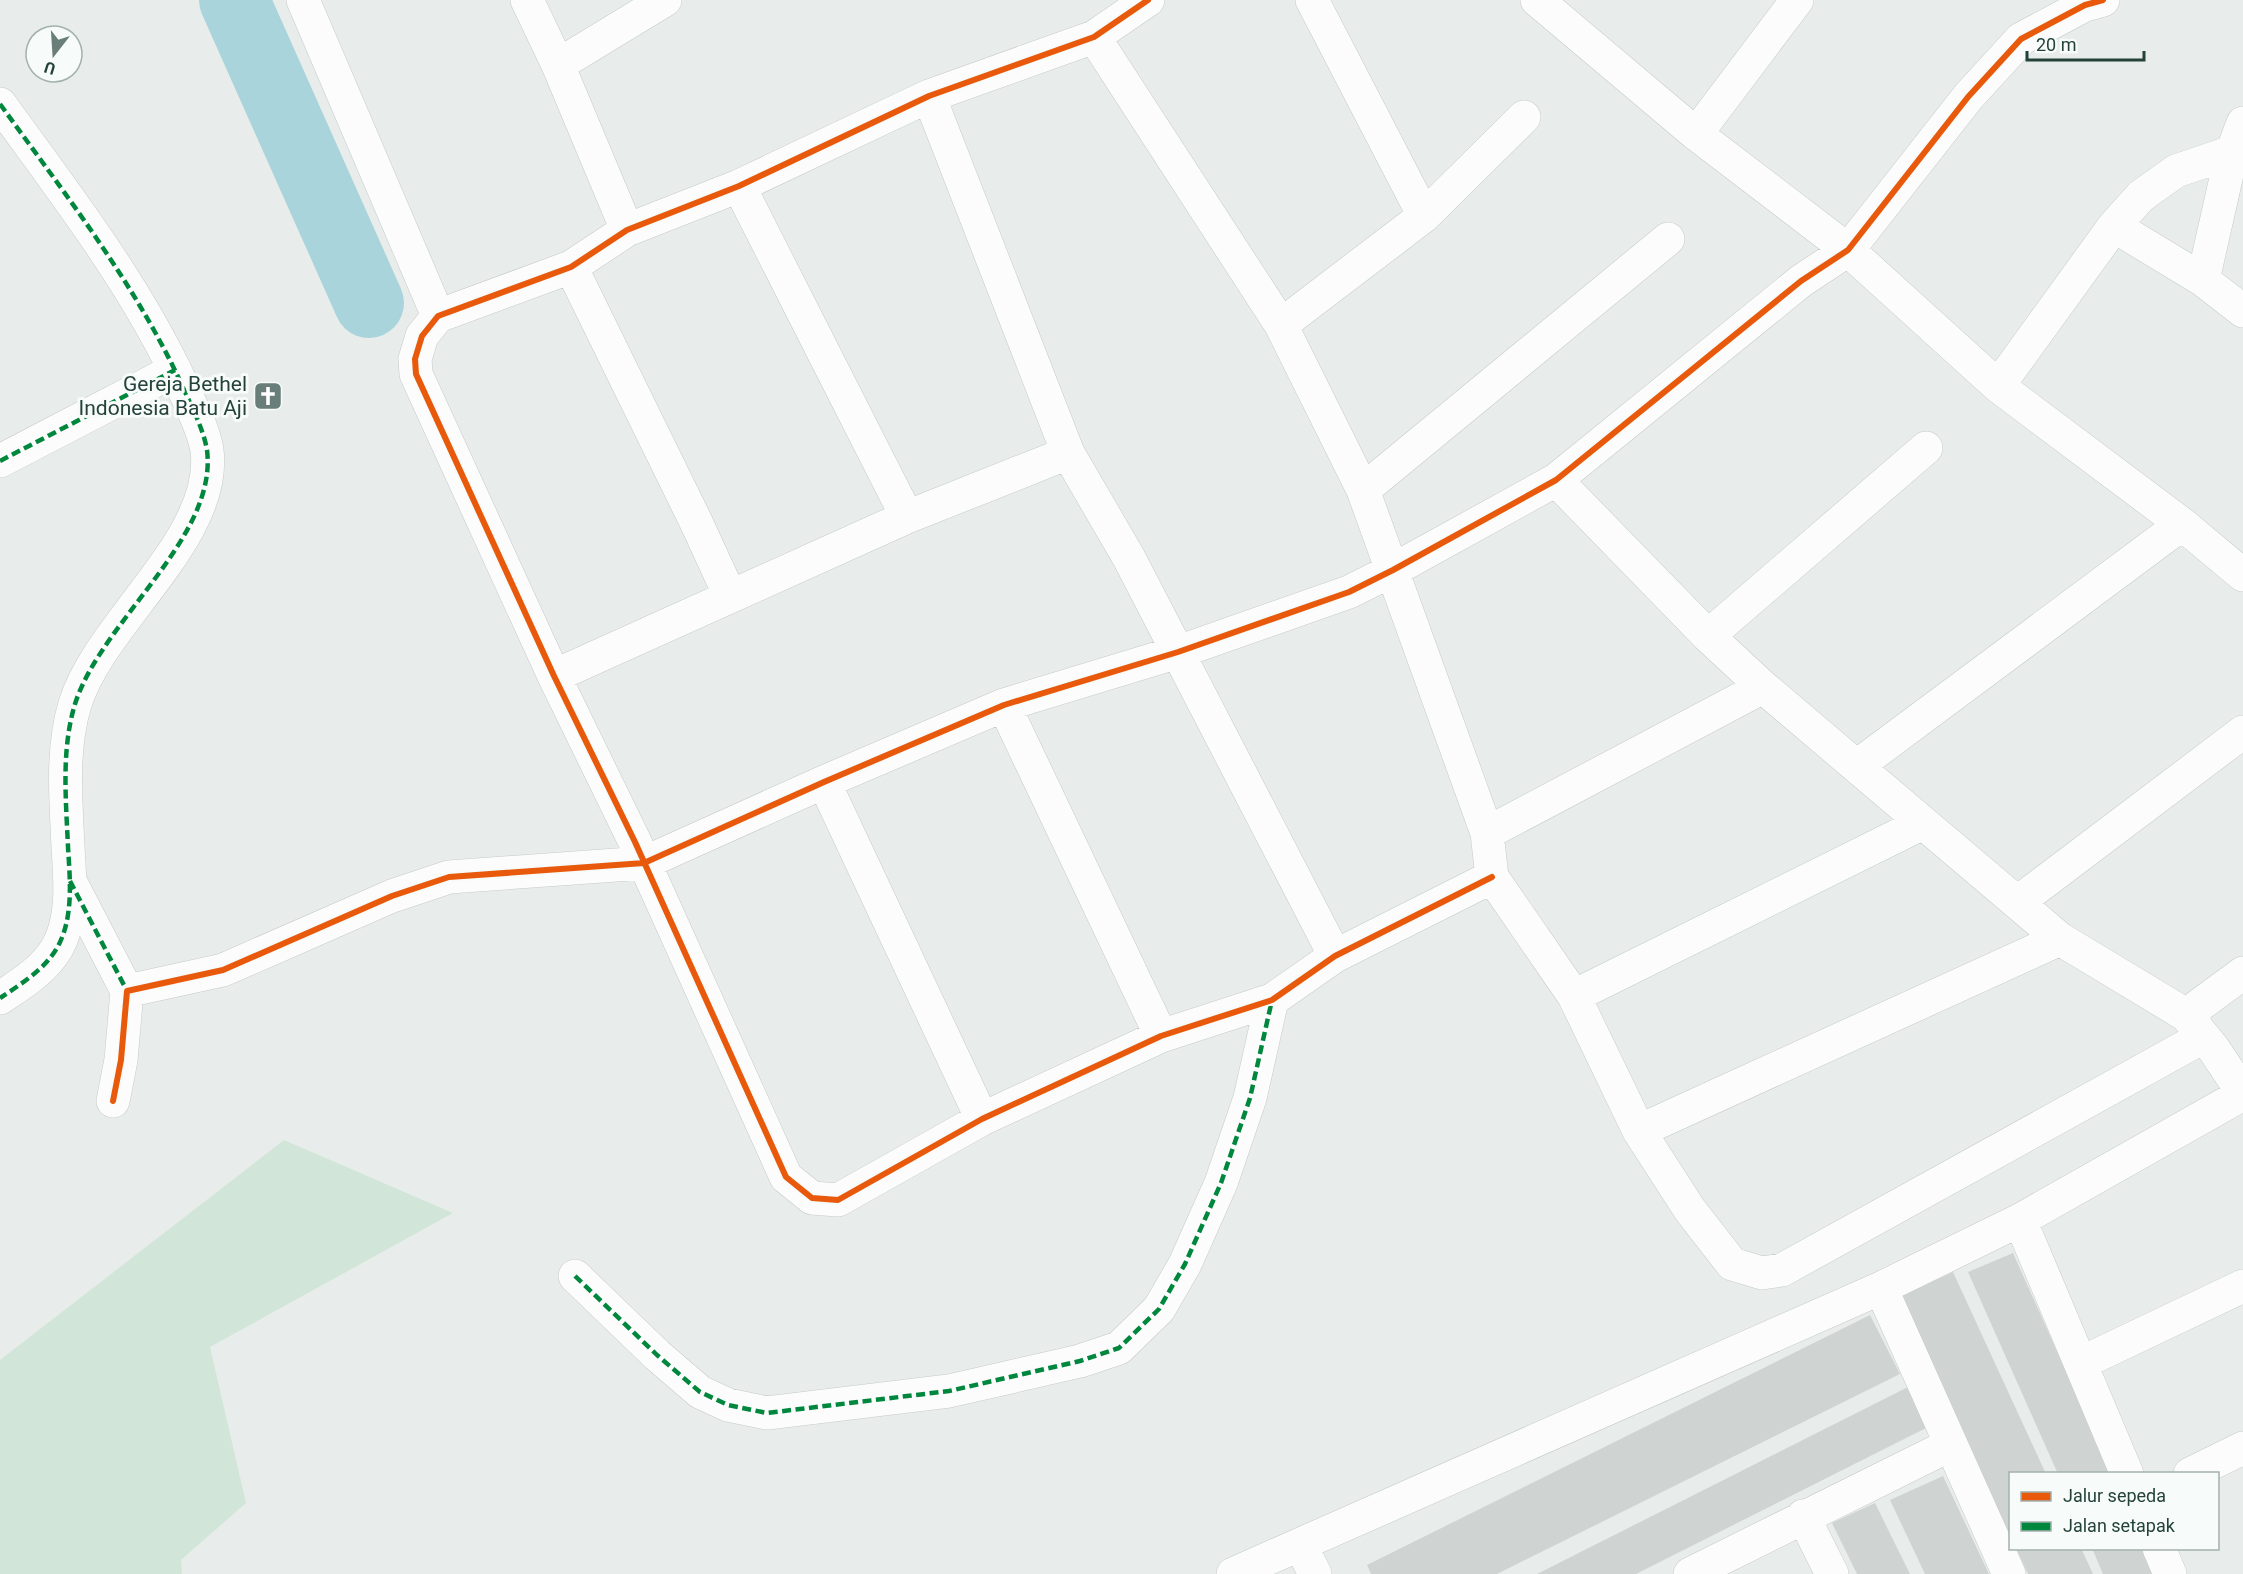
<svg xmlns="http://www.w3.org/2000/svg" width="2243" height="1574" font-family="Roboto,sans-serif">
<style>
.green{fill:#d1e6d8}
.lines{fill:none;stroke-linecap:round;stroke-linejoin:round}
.river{stroke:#a9d4db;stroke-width:70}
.building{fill:#cfd4d2}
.minor-casing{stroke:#c5cac8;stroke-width:34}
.minor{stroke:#fcfcfc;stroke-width:33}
.quiet{stroke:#00873e;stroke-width:4.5;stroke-dasharray:9 4.5;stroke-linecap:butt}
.cycleway-casing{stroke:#f7fbf9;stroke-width:10}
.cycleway{stroke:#e8590c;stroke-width:6}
.labels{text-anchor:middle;stroke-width:6;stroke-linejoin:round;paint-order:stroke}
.poi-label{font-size:21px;fill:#24423a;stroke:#f7fbf9;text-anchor:end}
</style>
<rect width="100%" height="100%" fill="#e8edeb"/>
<path class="green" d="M284 1140 453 1213 210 1347 246 1503 181 1560 182 1574H0V1360Z"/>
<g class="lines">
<path class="river" d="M234 0 369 303"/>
</g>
<path class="building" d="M2013 1253 2112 1474H2058L1968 1272Z
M1953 1272 2046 1474H2010V1536L1899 1297Z
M1870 1315 1900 1374 1497 1574H1371L1367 1565Z
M1908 1387 1928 1427 1636 1574H1537Z
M1943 1476 1989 1574H1925L1890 1500Z
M1875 1503 1910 1574H1857L1832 1523Z
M2016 1548H2081L2093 1574H2028Z
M2092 1548H2145L2157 1574H2103Z"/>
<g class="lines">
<g class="minor-casing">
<path id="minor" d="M303 0 438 316
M527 0 558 65 627 230
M1148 0 1094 37 929 96 739 186 627 230 571 267 438 316 422 336 415 359 416 374 554 676 635 842 786 1177 812 1198 838 1200 982 1119 1161 1036 1272 1000 1335 956 1492 877
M1312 0 1424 216
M1537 0 1696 134 1848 250 1998 386 2182 524 2243 575
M1094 37 1281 325 1363 490 1487 833
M558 65 665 0
M929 96 1068 453 1129 558 1335 956
M0 104C65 194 134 282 181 383 190 404 203 427 207 450 218 538 101 621 75 704 61 750 66 800 68 847 70 880 74 918 57 948 44 970 21 984 0 998
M1696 134 1797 0
M739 186 907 517
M2114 226 2203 280 2243 311
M571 267 697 524 730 596
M2203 280 2232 152
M1281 325 1424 216 1524 117
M1998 386 2114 226 2141 196 2176 171 2232 152 2243 123
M0 461 175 370
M1556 480 1708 636 1763 687 2060 939 2186 1015 2213 1048 2243 1093
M1363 490 1668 239
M1708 636 1926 448
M554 676 907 517 1068 453
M1763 687 1487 833 1492 877 1574 996 1639 1131 1690 1210 1732 1264 1762 1273 1782 1270 2203 1037
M1004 705 1161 1036
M1857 766 2182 524
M824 782 982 1119
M70 881 127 991
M2018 902 2243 732
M1574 996 1923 823
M2186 1015 2243 973
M113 1101 121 1060 127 991 223 970 392 896 449 877 644 863 824 782 1004 705 1178 652 1349 592 1393 570 1556 480 1801 281 1848 250 1968 97 2021 39 2085 5 2103 0
M1639 1131 2060 939
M2020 1220 2127 1474
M575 1276 657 1355 700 1392 728 1405 767 1413 949 1391 1080 1361 1119 1348 1159 1309 1185 1264 1221 1183 1250 1098 1272 1000
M1881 1288 2009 1574
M2081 1363 2243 1286
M2190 1474 2243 1448
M1803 1516 1832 1574
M1301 1546 1315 1574
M2159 1548 2170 1574
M1233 1574 1881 1288 2020 1220 2243 1094
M1690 1574 1950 1445"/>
</g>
<use href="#minor" class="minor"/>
<path class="quiet" d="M0 104C65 194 134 282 181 383 190 404 203 427 207 450 218 538 101 621 75 704 61 750 66 800 68 847 70 880 74 918 57 948 44 970 21 984 0 998
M0 461 175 370
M70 881 127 991
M575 1276 657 1355 700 1392 728 1405 767 1413 949 1391 1080 1361 1119 1348 1159 1309 1185 1264 1221 1183 1250 1098 1272 1000"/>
<g class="cycleway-casing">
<path id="cycleway" d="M1148 0 1094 37 929 96 739 186 627 230 571 267 438 316 422 336 415 359 416 374 554 676 635 842 786 1177 812 1198 838 1200 982 1119 1161 1036 1272 1000 1335 956 1492 877
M113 1101 121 1060 127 991 223 970 392 896 449 877 644 863 824 782 1004 705 1178 652 1349 592 1393 570 1556 480 1801 281 1848 250 1968 97 2021 39 2085 5 2103 0"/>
</g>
<use href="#cycleway" class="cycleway"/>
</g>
<defs>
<g id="church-square" transform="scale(1.5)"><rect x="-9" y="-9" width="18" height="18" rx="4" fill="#697e78" stroke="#f7fbf9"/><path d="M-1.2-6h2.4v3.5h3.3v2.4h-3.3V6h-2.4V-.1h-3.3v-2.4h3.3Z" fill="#fff"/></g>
</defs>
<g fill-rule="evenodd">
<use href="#church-square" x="268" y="396"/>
</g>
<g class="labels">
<g class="poi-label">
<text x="247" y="391">Gereja Bethel<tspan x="247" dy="24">Indonesia Batu Aji</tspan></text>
</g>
</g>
<rect x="2009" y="1472" width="210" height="78" fill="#f7fbf9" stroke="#a3b1ad" stroke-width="1.5"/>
<rect x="2021" y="1492" width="30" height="9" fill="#e8590c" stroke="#a3b1ad" stroke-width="1.5"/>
<text x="2063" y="1502" font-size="18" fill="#24423a">Jalur sepeda</text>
<rect x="2021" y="1522" width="30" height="9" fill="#00873e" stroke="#a3b1ad" stroke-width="1.5"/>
<text x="2063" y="1532" font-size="18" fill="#24423a">Jalan setapak</text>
<g transform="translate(54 54) rotate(197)"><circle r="28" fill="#f7fbf9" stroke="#a3b1ad" stroke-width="1.5"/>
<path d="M0-4.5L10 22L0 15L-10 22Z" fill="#697e78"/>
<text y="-9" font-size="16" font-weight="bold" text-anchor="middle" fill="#24423a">U</text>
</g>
<path d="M2027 51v9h117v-9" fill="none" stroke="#24423a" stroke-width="3"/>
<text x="2036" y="51" font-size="18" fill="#24423a" stroke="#f7fbf9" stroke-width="4.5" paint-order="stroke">20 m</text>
</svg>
